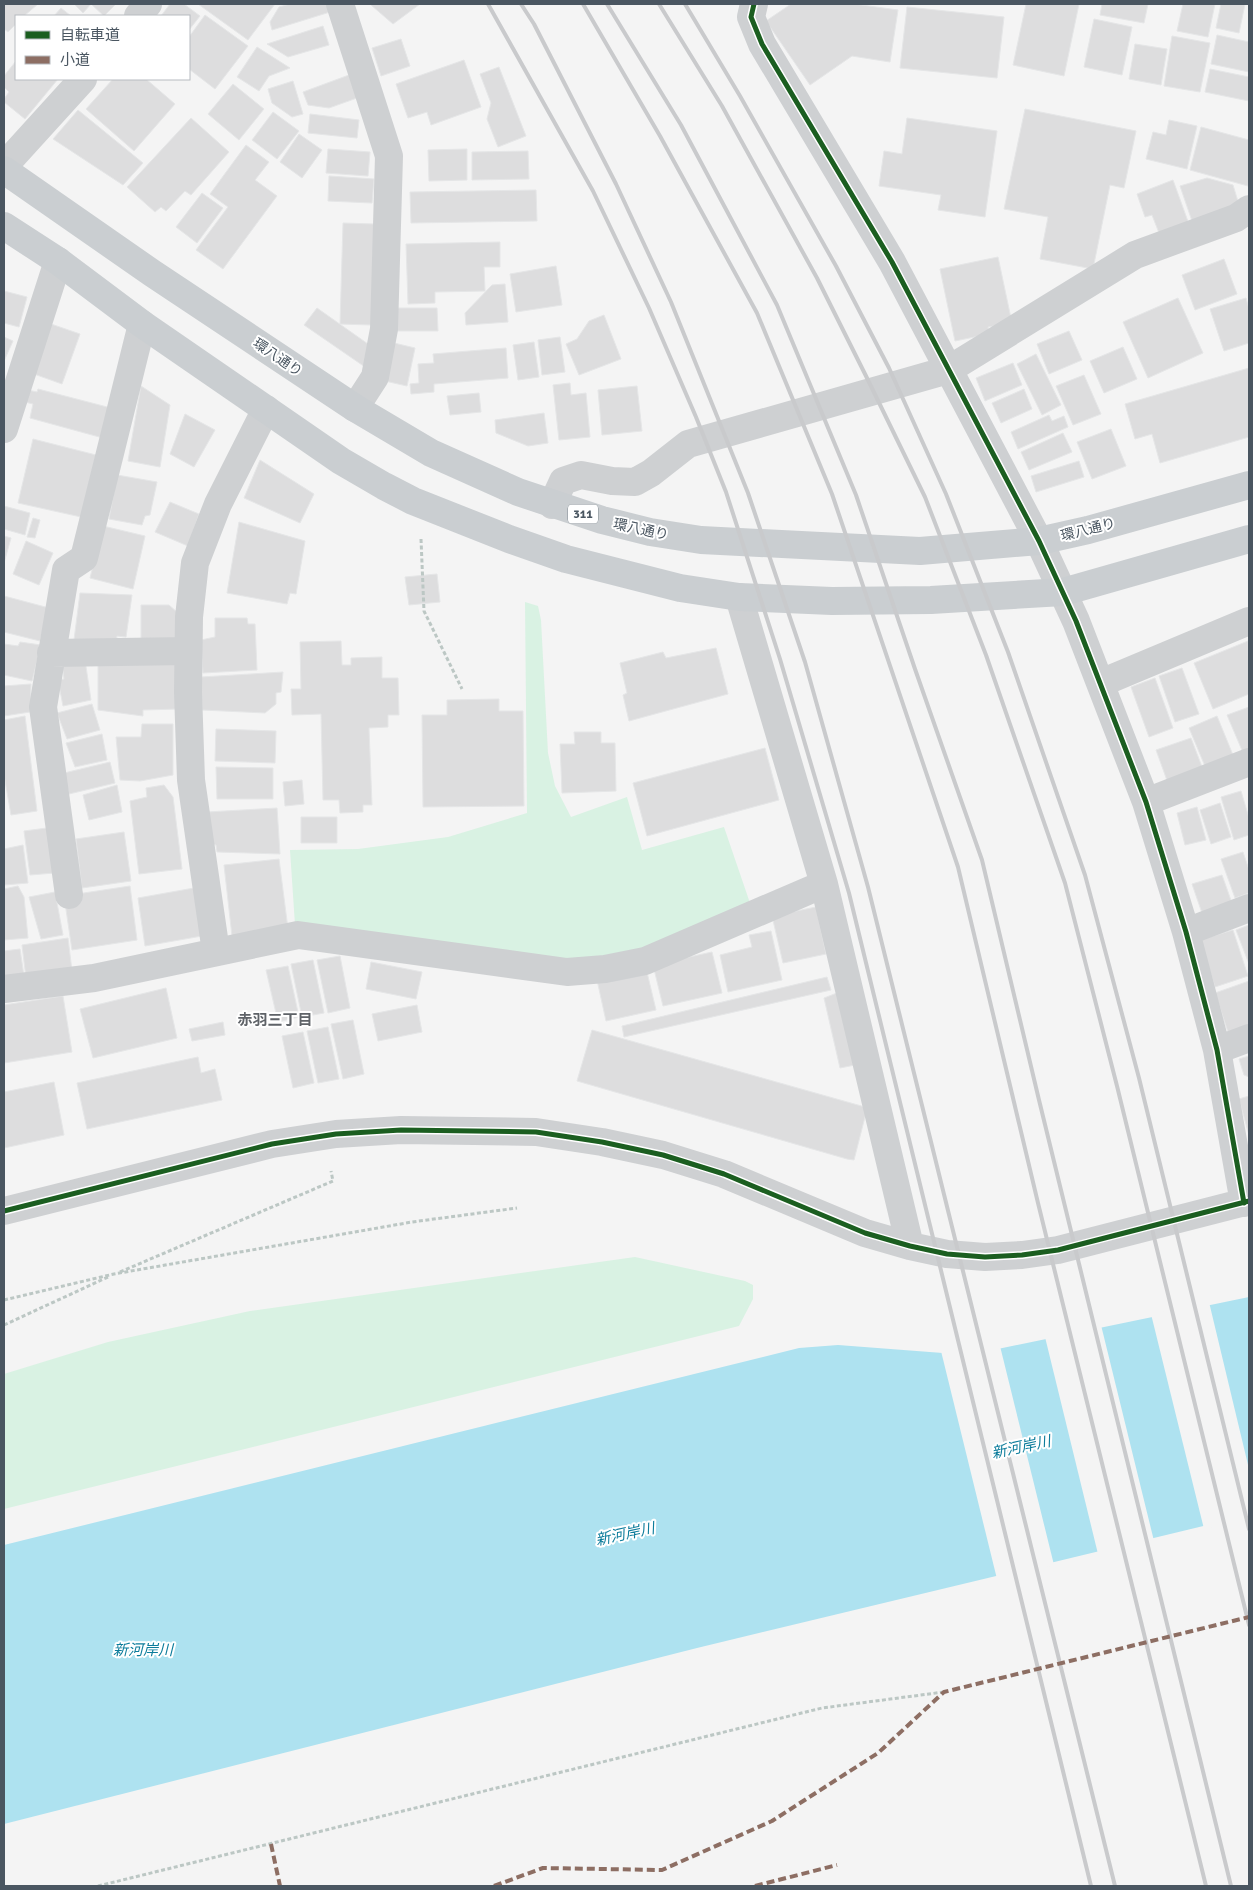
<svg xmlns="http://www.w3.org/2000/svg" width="1253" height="1890" font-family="Signika,'Noto Sans JP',sans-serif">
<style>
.green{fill:#d9f2e3}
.water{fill:#aee2f0}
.pier{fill:#f4f4f4}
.building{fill:#ddddde;stroke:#e5e6e7}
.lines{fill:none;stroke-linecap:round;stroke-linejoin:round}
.path{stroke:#bcc7c4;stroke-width:3;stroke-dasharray:4 2.5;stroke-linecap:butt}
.minor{stroke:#ced0d2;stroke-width:28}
.major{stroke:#caced1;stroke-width:28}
.rail{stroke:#c9cacc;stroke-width:4}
.quiet{stroke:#8d6e63;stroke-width:4;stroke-dasharray:8 4;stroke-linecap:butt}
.cycleway-casing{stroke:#fff;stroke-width:8}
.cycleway{stroke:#1b5e20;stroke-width:5}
.labels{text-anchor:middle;stroke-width:4;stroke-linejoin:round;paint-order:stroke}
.shield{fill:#fff;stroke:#808990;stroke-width:1}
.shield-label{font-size:12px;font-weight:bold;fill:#4a5661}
.street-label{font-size:14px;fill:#4a5661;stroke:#fff}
.neighbourhood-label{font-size:15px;font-weight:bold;fill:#5f6368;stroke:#fff}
.water-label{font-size:15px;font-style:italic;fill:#0c7c9b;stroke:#fff}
</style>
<rect width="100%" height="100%" fill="#f4f4f4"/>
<path class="green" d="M525 602 538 606 541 620 548 753 555 786 571 817 627 797 642 850 724 827 751 906 644 951 573 962 295 925 290 850 358 849 448 837 527 813Z
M635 1257 745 1281 753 1285V1299L739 1326 4 1509V1374L108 1342 250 1311Z"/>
<path class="water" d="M1249 1297V1515L697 1648 4 1824V1545L799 1348 838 1345 969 1355Z"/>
<path class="pier" d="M1209 1302 1249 1469V1518L1204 1529 1151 1314Z
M1101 1325 1154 1541 1098 1554 1045 1337Z
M1000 1346 1054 1565 997 1579 941 1351 969 1353Z"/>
<path class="building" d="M4 4H38L24 16H16V24L8 32 4 29Z
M74 4H116L104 16 91 4 83 13Z
M170 4H184L200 16 189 30V16H161Z
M198 4H275L248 40Z
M290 4H327L330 12 272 30 270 22 279 7Z
M373 4H420L393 24 371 5Z
M791 4H854L898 10 890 62 852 56 810 85 766 21Z
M1026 4H1079L1064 76 1013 65Z
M1102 4H1148L1144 23 1100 15Z
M1183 4H1215L1208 37 1177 31Z
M1221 4H1245L1239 33 1216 28Z
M907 7 1004 17 997 78 900 68Z
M61 8 71 16H54Z
M205 15 248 46 215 89 189 69V37Z
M1094 19 1132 27 1122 75 1084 67Z
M323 26 329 45 288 57 267 44Z
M1217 35 1249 42V72L1211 64Z
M1172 36 1210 43 1200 92 1164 86Z
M401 39 410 66 381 76 372 48Z
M1135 44 1167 49 1161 85 1129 79Z
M257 47 290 68 269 76 259 91 237 77Z
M464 60 481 107 431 125 427 112 408 118 396 84Z
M16 61V79H58L25 119 4 102V99L9 92 4 87V76Z
M499 67 526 136 498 147 487 119 491 103 480 74Z
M1210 69 1249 77V101L1205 92Z
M349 75 357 98 329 108 308 105 303 92Z
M113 79H146L175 104 134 151 86 109Z
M293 81 303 114 292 117 272 103 268 89Z
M233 84 264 109 239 140 208 114Z
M1025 109 1136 131 1124 188 1110 185 1093 269 1040 259 1048 217 1004 209Z
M78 110 143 163 123 185 53 139Z
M273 112 299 131 277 159 252 140Z
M310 114 359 120 357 138 308 133Z
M191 118 229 152 191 195 185 191 166 211 161 207 155 212 127 187Z
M907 118 997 131 985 217 938 210 941 195 879 186 884 151 902 154Z
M1169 120 1197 126 1187 169 1146 159 1153 132 1166 135Z
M1201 127 1249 140V179L1248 186 1190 170Z
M299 134 322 150 302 178 280 162Z
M246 145 269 162 255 180 277 196 223 269 196 250 228 207 210 194Z
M328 149 370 152 368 176 326 173Z
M467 149V180L429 181 428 150Z
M528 151 529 179 472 180V152Z
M329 176 374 179 372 203 328 201Z
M1207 178 1233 185 1240 208 1193 224 1180 186Z
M1173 180 1190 227 1161 238 1152 215 1145 217 1137 194Z
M536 190 537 221 411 223 410 192Z
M202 193 223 208 197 243 176 227Z
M343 223 374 224 372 325 340 324Z
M500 242V267H484L485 291 435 292V303L408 304 406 244Z
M998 257 1012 323 988 327 989 334 955 341 940 269Z
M1224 259 1237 294 1195 310 1182 275Z
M556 266 562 305 516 312 510 274Z
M505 284 508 322 466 325 465 313 492 285Z
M4 291 27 297 19 327 4 323Z
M1178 298 1203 353 1148 378 1123 322Z
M1246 298 1249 309V343L1224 351 1210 309Z
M317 308 368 344 365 367 304 325Z
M395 308H437L438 331H395Z
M604 315 621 359 579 375 566 344 577 339 589 321Z
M51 324 80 334 62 384 34 374Z
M1069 331 1082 360 1049 374 1037 344Z
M4 337 13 341 4 361Z
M560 337 565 372 542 375 538 340Z
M534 342 539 377 518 380 513 345Z
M394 343 415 348 407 386 385 381Z
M1123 347 1137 379 1104 393 1090 361Z
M506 348 508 378 434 384V392L411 394 410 384 419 383 418 364 434 363 433 354Z
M1036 354 1061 405 1042 415 1017 364Z
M1013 363 1022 385 985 401 976 378Z
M1249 368V437L1160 463 1152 434 1135 439 1125 404Z
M1084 375 1101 414 1073 425 1056 386Z
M570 383 571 395 586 393 590 437 559 440 553 385Z
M141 386 170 405 160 467 128 461Z
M637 386 642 431 602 435 598 390Z
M23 389 37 392 38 389 111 408 103 438 30 418 33 404 21 401Z
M1024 389 1032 409 1001 423 992 403Z
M479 393 481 412 450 415 447 396Z
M544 413 548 443 528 446 496 433 495 420Z
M185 414 215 430 194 467 170 454Z
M1049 415 1052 421 1064 416 1068 427 1018 449 1011 432Z
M1111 429 1126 466 1092 479 1077 442Z
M1063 433 1072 452 1029 470 1021 452Z
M33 439 96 455 81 517 18 503Z
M260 460 314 494 300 523 244 498Z
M1079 461 1084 477 1036 492 1031 476Z
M117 475 157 482 150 515 145 516 142 525 109 519Z
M170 502 199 514 188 546 155 532Z
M4 506 30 513 25 535 4 529Z
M33 518 40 520 35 538 27 537Z
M239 522 305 541 296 594 290 593 287 604 227 593Z
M103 526 145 536 133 589 90 578Z
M4 536 11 538 4 563Z
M26 541 53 553 39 585 13 574Z
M437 574 440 602 409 605 405 577Z
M80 593 132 595 126 637 117 636 116 646 74 640Z
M4 596 49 608 40 641 4 632Z
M141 605H169L178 613V640L141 641Z
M215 618H247L248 624H255L257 670 203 673 201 640 215 637Z
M341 641 342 665H351V658L382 657V678H398L399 715H388V727L369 728 372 805H363V812L340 813 339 800H323L321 714 292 715 291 689H301L300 642Z
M1248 641 1249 694 1213 709 1194 663Z
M20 642 41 645 32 681 4 675V644L18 646Z
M716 648 728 694 629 721 623 695 627 693 620 663 663 652 666 658Z
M85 660 91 700 63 706 58 680 64 679 62 663Z
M98 662H179L178 709 143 710V716L98 710Z
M1182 668 1199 714 1175 722 1159 676Z
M283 672 281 692 276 693V704L265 713 202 710 201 677Z
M1155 678 1173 728 1149 737 1131 687Z
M31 684 30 712 4 716V686Z
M499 699V711H523L524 806 423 807 422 715H447V700Z
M92 704 100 730 67 739 57 713Z
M1249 707V753L1244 755 1227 715Z
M25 716 37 811 11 815 4 775V720Z
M1217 716 1235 760 1207 771 1189 728Z
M142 724H173V775L140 781 120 780 116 737H141Z
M216 729 276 731 275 763 215 761Z
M574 732H601V743H615L616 791 562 793 560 744H575Z
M102 734 107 760 75 767 66 743Z
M1191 738 1204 772 1169 786 1156 750Z
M765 748 779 800 647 836 633 783Z
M110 762 115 783 69 794 64 773Z
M216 767 273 768V799H217Z
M302 780 304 804 285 806 283 782Z
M117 785 122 812 89 820 83 795Z
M164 785 173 797 182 869 139 874 130 801 147 797 146 788Z
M1241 791 1249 818V835L1234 840 1221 797Z
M1220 803 1231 837 1211 844 1200 810Z
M1197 807 1206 840 1185 845 1177 813Z
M277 808 280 854 217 852 216 845 209 844 207 812Z
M301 817H337V843H301Z
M47 828 54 873 30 875 24 831Z
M124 832 131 881 82 888 76 839Z
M23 845 28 883 4 885V849Z
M1243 852 1249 870V893L1235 898 1221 859Z
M279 859 288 929 232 936 224 865Z
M1222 875 1233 906 1203 916 1192 884Z
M18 886 24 897 28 938 4 940V889Z
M130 886 137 940 72 950 64 896Z
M194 888 202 936 145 946 138 898Z
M55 892 63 935 41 939 29 897Z
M816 907 826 954 783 963 772 916Z
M1249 925V964L1236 930Z
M1233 930 1248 976 1215 987 1200 940Z
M771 931 782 980 728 992 720 955 752 947 749 935Z
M68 938 72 971 26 978 22 945Z
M20 949 24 976 4 978V951Z
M712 952 722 993 663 1006 653 965Z
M340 956 350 1008 328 1013 317 960Z
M313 960 324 1013 302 1017 291 964Z
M371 962 422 972 416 999 366 989Z
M288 966 299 1017 278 1022 266 970Z
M646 968 656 1010 606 1021 597 980Z
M827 977 831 990 624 1037 622 1026Z
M1249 981V1029L1229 1035 1215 993Z
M166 988 177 1038 93 1058 80 1009Z
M837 993 855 1065 840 1068 824 998Z
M63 996 72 1052 4 1063V1005Z
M417 1005 422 1032 378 1041 372 1014Z
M353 1020 364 1074 343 1079 331 1024Z
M223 1022 225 1035 192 1041 189 1029Z
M328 1027 339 1079 318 1083 307 1031Z
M592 1030 865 1107 867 1109 854 1160 847 1159 577 1081Z
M303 1032 314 1083 293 1088 282 1036Z
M1249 1056V1077L1244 1075 1239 1059Z
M198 1057 201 1073 215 1069 222 1100 87 1129 77 1083Z
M54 1082 64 1135 4 1148V1092Z
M1249 1096V1135L1239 1099Z"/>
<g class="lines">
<path class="path" d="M421 539 424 611 462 689
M120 1272 333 1181 331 1171
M4 1300 114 1274 412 1222 517 1208
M4 1325 108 1277
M98 1886 822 1708 944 1692"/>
<path class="minor" d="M340 4 389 156 384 329 375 377 355 408
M754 4 751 17 762 44 892 262 1039 541 1076 621 1146 802 1186 932 1217 1050 1244 1203
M138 16 148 4
M4 166 83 79
M4 429 58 261
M552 505 563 481 581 475 612 481 635 482 651 473 688 444 948 370 1135 255 1236 218 1249 209
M739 597 824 884 910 1246
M51 653 188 651
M1101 683 1249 621
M1146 802 1249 762
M69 895 43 707 66 570 84 558 142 324
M1186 932 1249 908
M216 952 191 780 188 692 189 617 195 563 218 504 266 409
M4 989 94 978 298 935 567 972 605 969 645 961 824 884
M1217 1050 1249 1038
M4 1211 272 1144 336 1134 401 1130 536 1132 602 1142 663 1155 724 1174 865 1233 910 1246 947 1254 985 1257 1022 1255 1058 1250 1249 1201"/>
<path class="major" d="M4 170 152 273 355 408 431 453 518 492 602 520 650 532 701 540 920 551 1039 541 1088 530 1249 485
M4 226 58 261 142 324 341 461 384 486 413 501 509 539 566 559 680 588 739 597 832 601 931 600 1063 592 1249 539"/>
<path class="rail" d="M488 4 593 191 649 308 696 417 726 492 780 659 849 893 1091 1886
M521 4 534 24 616 184 671 302 748 493 805 662 868 887 1115 1886
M583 4 660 136 757 313 832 494 958 867 1038 1203 1206 1886
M607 4 681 125 777 305 856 495 915 669 982 860 1039 1100 1231 1886
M659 4 722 106 817 278 866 376 925 497 986 655 1065 883 1117 1086 1249 1625
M685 4 740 96 836 266 889 368 946 494 1008 652 1085 875 1139 1078 1249 1529"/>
<path class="quiet" d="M271 1844 280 1886
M494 1886 543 1868 662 1870 772 1821 878 1753 944 1692 1249 1617
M755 1886 837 1865"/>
<g class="cycleway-casing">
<path id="cycleway" d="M754 4 751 17 762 44 892 262 1039 541 1076 621 1146 802 1186 932 1217 1050 1244 1203
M4 1211 272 1144 336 1134 401 1130 536 1132 602 1142 663 1155 724 1174 865 1233 910 1246 947 1254 985 1257 1022 1255 1058 1250 1249 1201"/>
</g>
<use href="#cycleway" class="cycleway"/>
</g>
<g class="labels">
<rect class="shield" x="568" y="504.5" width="30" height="19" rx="4"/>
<g class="shield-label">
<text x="583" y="518">311</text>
</g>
<g class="street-label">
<text transform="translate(278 357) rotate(34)" y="5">環八通り</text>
<text transform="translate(641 529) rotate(12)" y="5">環八通り</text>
<text transform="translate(1088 529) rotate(-14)" y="5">環八通り</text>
</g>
<g class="neighbourhood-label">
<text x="275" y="1025">赤羽三丁目</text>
</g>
<g class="water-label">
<text transform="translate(1021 1447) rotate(-12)" y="5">新河岸川</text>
<text transform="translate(625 1534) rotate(-12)" y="5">新河岸川</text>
<text x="143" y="1655">新河岸川</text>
</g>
</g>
<rect width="1253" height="1890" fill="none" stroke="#4a5661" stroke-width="10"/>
<rect x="15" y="15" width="175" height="65" fill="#ffffff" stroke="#b7bbc0"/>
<rect x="25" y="31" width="25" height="8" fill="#1b5e20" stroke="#b7bbc0"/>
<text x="60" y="40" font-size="15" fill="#4a5661">自転車道</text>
<rect x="25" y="56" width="25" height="8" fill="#8d6e63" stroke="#b7bbc0"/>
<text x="60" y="65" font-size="15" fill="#4a5661">小道</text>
</svg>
